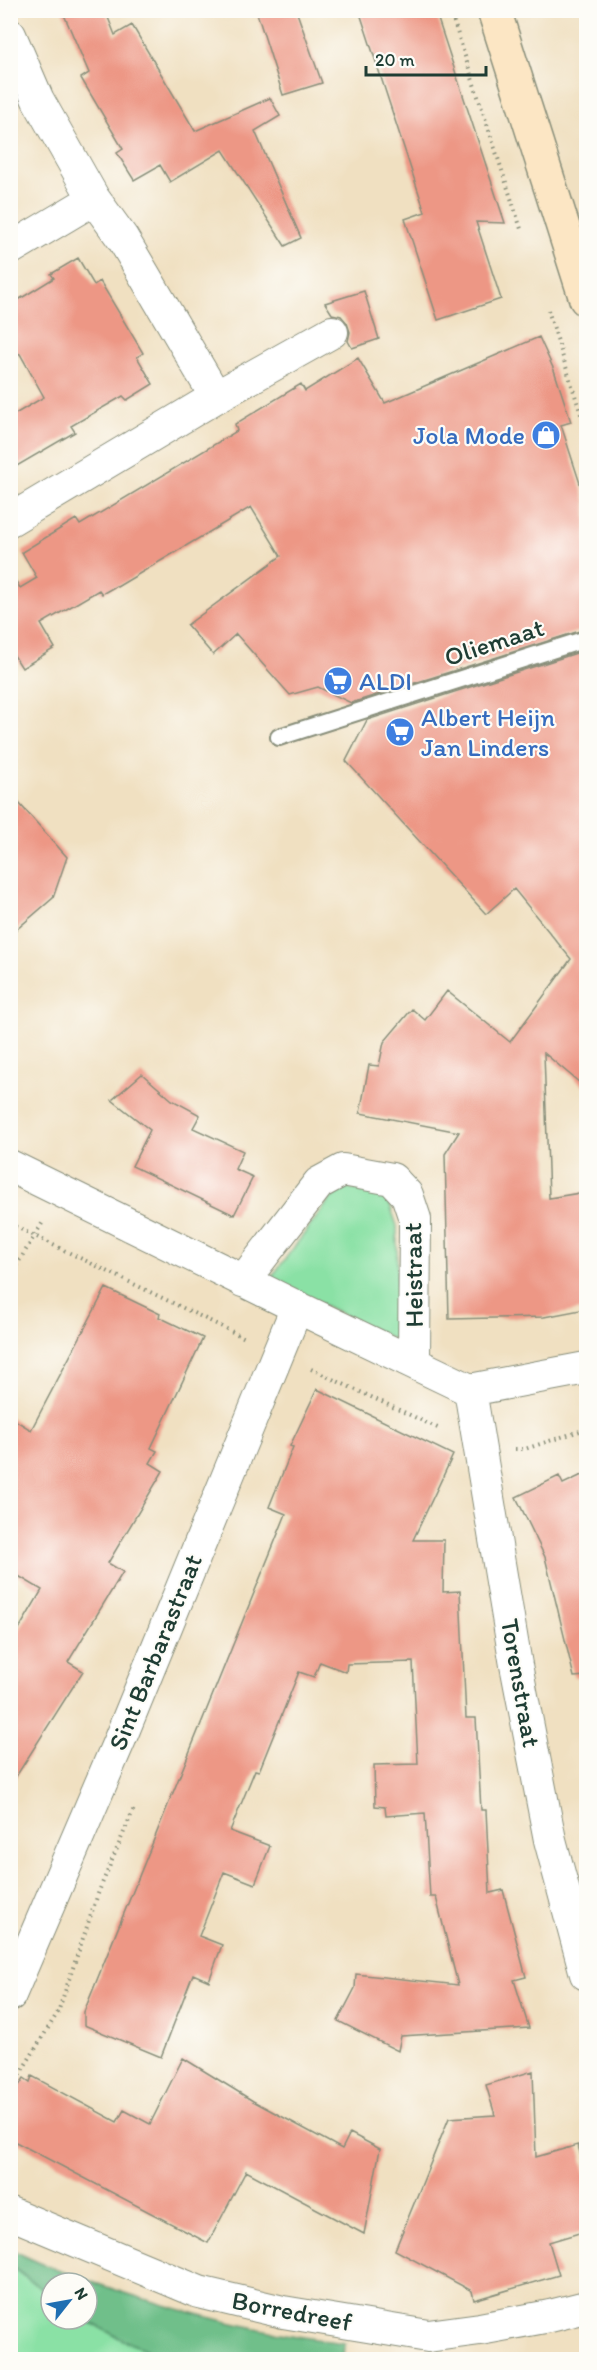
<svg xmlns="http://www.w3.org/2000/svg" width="597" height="2370" font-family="Itim,sans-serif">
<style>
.green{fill:#8ae1a5;stroke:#548f6c;stroke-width:1.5}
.forest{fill:#6fbf8a;stroke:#477e5f;stroke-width:1.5}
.building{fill:#ed9785}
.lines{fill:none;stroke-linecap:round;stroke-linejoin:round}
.lane-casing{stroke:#888e7a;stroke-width:20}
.street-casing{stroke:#888e7a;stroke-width:34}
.secondary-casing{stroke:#888e7a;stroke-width:36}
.path{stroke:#888e7a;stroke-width:4;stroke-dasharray:1.5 4.5;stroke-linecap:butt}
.lane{stroke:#fff;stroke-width:16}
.street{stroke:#fff;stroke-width:32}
.secondary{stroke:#fce6c4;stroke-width:33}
.labels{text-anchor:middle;stroke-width:4.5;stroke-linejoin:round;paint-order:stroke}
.shop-label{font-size:26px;fill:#366cbe;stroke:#fdfcf7;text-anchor:start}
.street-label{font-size:26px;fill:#1f3d34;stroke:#fdfcf7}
</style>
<rect width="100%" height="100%" fill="#fdfcf7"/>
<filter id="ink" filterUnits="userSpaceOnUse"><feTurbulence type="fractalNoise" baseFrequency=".0167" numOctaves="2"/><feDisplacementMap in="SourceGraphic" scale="12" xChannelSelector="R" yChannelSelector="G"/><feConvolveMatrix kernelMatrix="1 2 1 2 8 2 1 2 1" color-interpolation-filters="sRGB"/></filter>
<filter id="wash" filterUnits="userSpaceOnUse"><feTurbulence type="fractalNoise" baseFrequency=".008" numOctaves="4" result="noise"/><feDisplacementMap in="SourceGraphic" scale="24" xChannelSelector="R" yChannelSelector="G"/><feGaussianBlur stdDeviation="1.35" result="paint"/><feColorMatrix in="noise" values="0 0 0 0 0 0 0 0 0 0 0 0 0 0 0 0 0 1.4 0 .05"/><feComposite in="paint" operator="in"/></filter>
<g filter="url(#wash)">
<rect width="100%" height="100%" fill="#f0e0c1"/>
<path class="green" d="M347 1188 381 1194 390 1205 397 1226V1341L270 1279 331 1198Z
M10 2266 51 2296V2319H84L127 2342 171 2359H11Z"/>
<path class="forest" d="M11 2249C40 2265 72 2275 104 2286 181 2312 263 2333 344 2343L343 2359H171L127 2342 84 2319H87V2283H51V2296L11 2266Z"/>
<g id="blocks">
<path class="building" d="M62 10H105L115 35 132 25 195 131 270 98 280 116 255 131 301 238 285 246 223 150 170 182 160 165 134 180 117 153 123 149 81 78 89 73Z
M256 10H296L322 83 283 95Z
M359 10H435L505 223 476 222 501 299 438 320 405 219 425 212Z
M78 258 94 285 100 281 143 353 137 357 153 384 127 400 123 396 71 426 75 432 10 470V417L44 397 20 354 10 351V305L54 278 51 274Z
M364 291 379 339 352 348 348 341 350 332 347 323 341 316 332 314 325 303Z
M539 337 554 370 571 422 561 425 586 502V629L351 703 318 687 290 695 236 634 213 655 187 625 281 556 251 507 117 587 116 586 102 594 99 590 41 624 55 648 22 668 10 649V572L20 588 37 578 22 552 76 519 80 525 237 431 235 424 301 384 305 391 358 358 385 403Z
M586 650V1088L544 1053 549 1198 586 1192V1309L544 1317 449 1319 445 1154 459 1132 360 1113 369 1065 379 1066 384 1042 412 1009 425 1020 447 991 510 1042 571 959 514 889 486 914 346 761 367 720Z
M10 793 67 857 53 898 10 935Z
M142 1074 172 1100 200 1115 193 1128 243 1151 235 1169 253 1177 234 1215 132 1166 150 1130 112 1100Z
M106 1288 160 1314 159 1317 203 1338 151 1448 157 1451 150 1463 163 1471 108 1563 123 1572 68 1662 83 1671 10 1786V1644L42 1590 10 1571V1417L31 1430Z
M317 1389 453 1455 413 1540H444L443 1592 460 1591 466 1718H476L481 1810H486L490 1893 503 1890 526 1977 514 1980 529 2028 401 2036 398 2051 338 2021 355 1988 356 1974 458 1985 436 1897H430L425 1813 386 1816 385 1807 375 1806 374 1765 418 1764 413 1662 347 1664 346 1672 320 1662 314 1677 299 1672 259 1771 255 1770 230 1831 270 1846 255 1884 224 1872 199 1936 222 1945 209 1981 193 1974 161 2057 84 2025V2012L286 1514 269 1507 293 1447 290 1446Z
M586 1473V1676L574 1677 545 1557 516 1497 559 1476 563 1484Z
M183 2058 253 2101 342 2149 350 2133 380 2149 364 2234 246 2171 208 2243 10 2139V2099L24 2078 30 2082 32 2076 117 2122 124 2110 150 2124Z
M533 2071 536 2157 578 2145 586 2175V2231L549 2242 559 2275 474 2300 472 2291 395 2250 449 2118 495 2115 486 2085Z"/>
</g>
</g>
<g filter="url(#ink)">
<use href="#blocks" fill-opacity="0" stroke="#888e7a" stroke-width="1.5"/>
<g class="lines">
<g class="lane-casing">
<path id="lane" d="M279 737 586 639"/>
</g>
<g class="street-casing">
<path id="street" d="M10 35 38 100 94 199 123 239 216 397
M10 249 94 199
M10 520 216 397 332 332
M10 1166 297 1307 470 1390 586 1368
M243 1281 319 1183 343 1170 392 1179 407 1195 415 1219 414 1362
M470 1390 516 1665 550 1840 586 1974
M10 1995 120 1739 297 1307
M10 2213 199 2292 283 2312 428 2336 480 2329 550 2316 586 2307"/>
</g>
<g class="secondary-casing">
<path id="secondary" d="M494 10 586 299"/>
</g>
<path class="path" d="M450 10 522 232
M548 310 586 430
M10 1224 245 1338
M10 1276 43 1222
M311 1369 440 1429
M515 1449H525L586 1429
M10 2090 58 2012 99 1891 135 1806"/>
<use href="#lane" class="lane"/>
<use href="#street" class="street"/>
<use href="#secondary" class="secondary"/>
</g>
</g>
<defs>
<g id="shop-disc" transform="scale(1.5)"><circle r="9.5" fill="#3f7fe0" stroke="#fdfcf7"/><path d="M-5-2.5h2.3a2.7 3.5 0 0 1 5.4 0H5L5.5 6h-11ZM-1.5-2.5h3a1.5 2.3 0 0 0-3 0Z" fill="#fff"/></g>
<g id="supermarket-disc" transform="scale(1.5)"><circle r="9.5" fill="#3f7fe0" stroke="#fdfcf7"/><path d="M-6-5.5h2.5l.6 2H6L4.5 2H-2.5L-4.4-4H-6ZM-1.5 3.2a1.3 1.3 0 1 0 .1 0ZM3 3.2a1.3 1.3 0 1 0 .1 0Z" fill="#fff"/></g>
</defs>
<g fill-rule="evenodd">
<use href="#shop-disc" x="546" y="435"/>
<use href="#supermarket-disc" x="338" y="681"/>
<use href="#supermarket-disc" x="400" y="732"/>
</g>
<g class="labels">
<g class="shop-label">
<text x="525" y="444" text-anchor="end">Jola Mode</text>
<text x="359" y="690">ALDI</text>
<text x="421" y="726">Albert Heijn<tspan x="421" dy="30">Jan Linders</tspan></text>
</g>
<g class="street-label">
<text transform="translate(494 642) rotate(-18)" y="9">Oliemaat</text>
<text transform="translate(413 1275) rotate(-91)" y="9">Heistraat</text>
<text transform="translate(155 1652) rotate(-68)" y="9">Sint Barbarastraat</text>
<text transform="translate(521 1683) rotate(80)" y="9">Torenstraat</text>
<text transform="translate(292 2311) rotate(11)" y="9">Borredreef</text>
</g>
</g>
<rect width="597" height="2370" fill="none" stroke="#fdfcf7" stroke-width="36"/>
<g transform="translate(69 2301) rotate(59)"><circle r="28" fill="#fdfcf7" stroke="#a4b0a9" stroke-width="1.5"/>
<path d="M0-4.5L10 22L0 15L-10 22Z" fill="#1f6fb2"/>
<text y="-9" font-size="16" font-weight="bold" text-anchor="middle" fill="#1f3d34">N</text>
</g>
<path d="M366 66v9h120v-9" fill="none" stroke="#1f3d34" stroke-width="3"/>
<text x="375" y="66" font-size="18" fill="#1f3d34" stroke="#fdfcf7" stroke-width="4.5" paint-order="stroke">20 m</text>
</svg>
